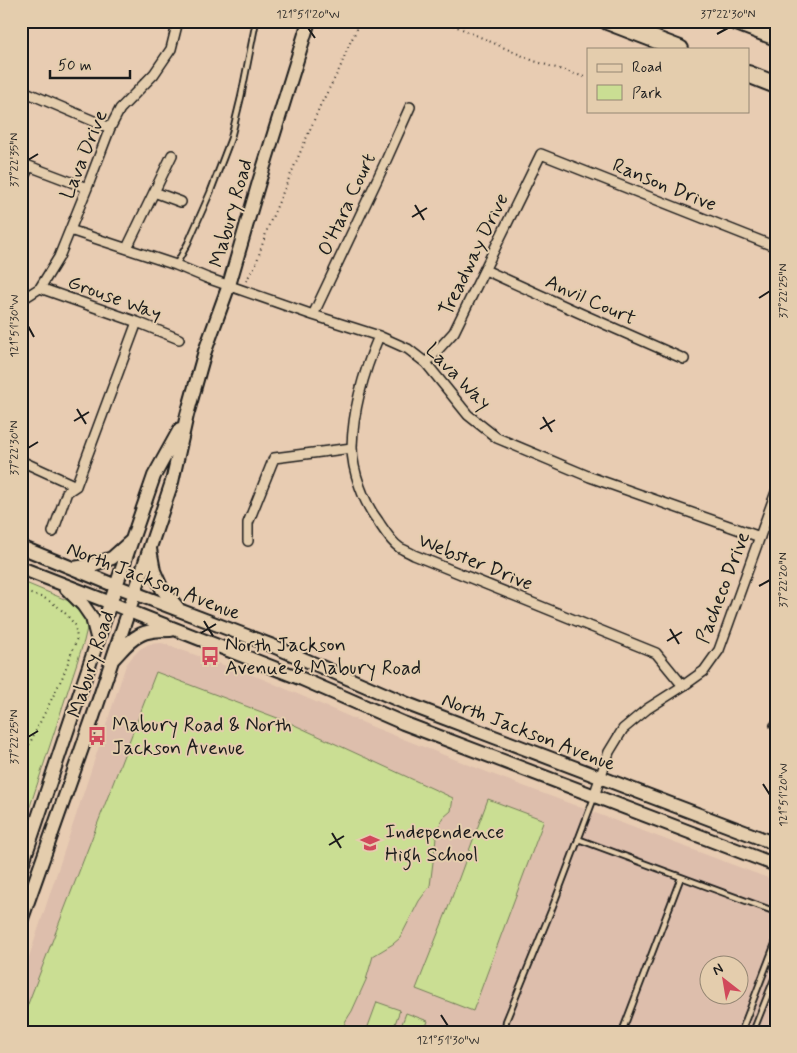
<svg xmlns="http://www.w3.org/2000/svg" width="797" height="1053" font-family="Mynerve,sans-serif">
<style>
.built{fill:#ddbeac;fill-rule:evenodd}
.green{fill:#cade93;stroke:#737d58}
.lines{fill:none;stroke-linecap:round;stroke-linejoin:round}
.service-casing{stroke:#1c1c1c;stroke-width:8}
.minor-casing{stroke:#1c1c1c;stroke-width:12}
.secondary-casing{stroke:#1c1c1c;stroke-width:16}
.motorway-casing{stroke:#1c1c1c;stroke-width:20}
.path{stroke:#1c1c1c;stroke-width:2;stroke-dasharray:1 4;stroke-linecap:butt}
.service{stroke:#e4cdad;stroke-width:4.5}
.minor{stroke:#e4cdad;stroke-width:9}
.secondary{stroke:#e4cdad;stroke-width:12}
.motorway{stroke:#e4cdad;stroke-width:16}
.ticks{fill:none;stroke:#1c1c1c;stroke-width:2}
.labels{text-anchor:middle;stroke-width:4;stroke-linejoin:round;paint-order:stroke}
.street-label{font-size:20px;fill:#1c1c1c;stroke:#e4cdad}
.poi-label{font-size:20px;fill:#1c1c1c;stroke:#e4cdad;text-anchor:start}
.neatline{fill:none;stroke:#1c1c1c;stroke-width:2}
.ticks-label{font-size:12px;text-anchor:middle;fill:#1c1c1c}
</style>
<rect width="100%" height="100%" fill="#e8ccb2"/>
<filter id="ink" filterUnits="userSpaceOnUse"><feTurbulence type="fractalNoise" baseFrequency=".02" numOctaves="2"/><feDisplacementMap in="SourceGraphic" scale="10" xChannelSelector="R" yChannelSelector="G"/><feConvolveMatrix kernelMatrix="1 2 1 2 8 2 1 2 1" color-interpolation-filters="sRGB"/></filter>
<g filter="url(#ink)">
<path class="built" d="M162 643 263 679 373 727 497 776 776 881V1032H21V981L126 665 133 656 140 649 149 644ZM710 966H740V996H710Z"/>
<path class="green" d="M21 581 76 604 85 615 87 628 84 641 21 834Z
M156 672 288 722 453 798 451 811 444 817 437 830 430 886 419 901 400 938 393 944 373 956 366 980 352 1011 345 1022 344 1032H21V1022Z
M488 799 544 820 473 1011 416 989 448 908Z
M377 1002 400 1010 392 1032H366Z
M406 1013 428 1021 424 1032H399Z"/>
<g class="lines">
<g class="service-casing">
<path id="service" d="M176 265 188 243 210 193 231 138 241 97 256 21
M773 725 776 726
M578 839 776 912
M505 1032 506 1021 551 911 594 798
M622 1032 681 877
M741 1032 776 941
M753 1032 776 974"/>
</g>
<g class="minor-casing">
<path id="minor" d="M21 90 110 128
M21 163 87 188
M21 184 29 166
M154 192 181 202
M70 230 176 265 207 278 313 315 379 336 408 349 426 363 468 415 497 438 590 477 760 537
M127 248 172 155
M485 270 582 314 684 359
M40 288 137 322 179 339
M21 300 40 288 59 257 87 188 110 128 120 109 154 74 171 49 178 21
M313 315 384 165 410 107
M379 336C364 371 353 408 352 447 352 471 364 503 378 521 384 530 391 542 400 548 404 550 409 552 414 555L656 653 683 686
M426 363 454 332 541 154 776 247
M21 461 76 486
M76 486 137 322
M53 532 67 492 76 486
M248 541V523L274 458 352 448
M594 796 609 752 623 729 647 709 683 686 704 671 719 650 776 492"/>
</g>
<g class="secondary-casing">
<path id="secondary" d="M21 547 116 586 273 646 410 705 776 844
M150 549 154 571 162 589 178 608
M21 568 111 603 139 615 302 679 403 723 776 865
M74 568 92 565 112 558 131 541
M66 588 83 605 92 618 98 641
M113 659C121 651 128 641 138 636 147 630 160 630 171 630
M21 868 116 586 154 476 180 429
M21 921 93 717 172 482 187 415 205 351 229 285 259 182 309 21"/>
</g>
<g class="motorway-casing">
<path id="motorway" d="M607 21 680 49
M734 21 776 37
M748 74 776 85"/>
</g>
<path class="path" d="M444 21 534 61 585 77
M246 281 256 264 268 227 309 132 320 106 340 68 349 45 361 21
M21 591 44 598 56 605 66 614 75 625 77 638 63 676 21 761"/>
<use href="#service" class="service"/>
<use href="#minor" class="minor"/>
<use href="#secondary" class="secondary"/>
<use href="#motorway" class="motorway"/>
</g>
</g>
<path class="ticks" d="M308 28 315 38M717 34 728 28M28 160 38 154M415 205 424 220M412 217 427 208M759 298 770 291M28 326 34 337M77 409 86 424M543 417 552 432M74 421 89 412M540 429 555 420M28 448 38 442M759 586 770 580M204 621 213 636M670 629 679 644M201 633 216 624M667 641 682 632M28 737 38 731M763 784 770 795M332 833 341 848M329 845 344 836M441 1015 448 1026"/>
<defs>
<g id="bus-bare" transform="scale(1.5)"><path d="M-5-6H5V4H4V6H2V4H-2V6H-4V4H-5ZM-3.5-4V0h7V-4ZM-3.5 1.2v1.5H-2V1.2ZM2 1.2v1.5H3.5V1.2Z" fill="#d1495b" stroke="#e4cdad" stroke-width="2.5" paint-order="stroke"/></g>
<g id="school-bare" transform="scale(1.5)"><path d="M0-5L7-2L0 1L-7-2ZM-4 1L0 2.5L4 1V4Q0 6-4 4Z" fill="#d1495b" stroke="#e4cdad" stroke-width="2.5" paint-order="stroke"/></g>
</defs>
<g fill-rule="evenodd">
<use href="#bus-bare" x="210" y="656"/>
<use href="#bus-bare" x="97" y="736"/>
<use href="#school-bare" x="370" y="843"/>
</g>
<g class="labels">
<g class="street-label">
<text transform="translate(83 154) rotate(-68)" y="7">Lava Drive</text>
<text transform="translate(665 184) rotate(22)" y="7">Ranson Drive</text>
<text transform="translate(346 204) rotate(-65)" y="7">O'Hara Court</text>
<text transform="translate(230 213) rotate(-74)" y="7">Mabury Road</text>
<text transform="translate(473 254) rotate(-64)" y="7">Treadway Drive</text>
<text transform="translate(115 297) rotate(20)" y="7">Grouse Way</text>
<text transform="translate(591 299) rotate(24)" y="7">Anvil Court</text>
<text transform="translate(459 376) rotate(46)" y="7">Lava Way</text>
<text transform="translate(476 561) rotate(22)" y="7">Webster Drive</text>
<text transform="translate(154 580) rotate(21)" y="7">North Jackson Avenue</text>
<text transform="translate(722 587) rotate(-69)" y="7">Pacheco Drive</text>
<text transform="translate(90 664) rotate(-72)" y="7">Mabury Road</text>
<text transform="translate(529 731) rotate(21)" y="7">North Jackson Avenue</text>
</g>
<g class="poi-label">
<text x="225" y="651">North Jackson<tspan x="225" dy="23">Avenue &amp; Mabury Road</tspan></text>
<text x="112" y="731">Mabury Road &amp; North<tspan x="112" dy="23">Jackson Avenue</tspan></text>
<text x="385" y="838">Independence<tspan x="385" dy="23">High School</tspan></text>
</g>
</g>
<rect width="797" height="1053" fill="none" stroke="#e4cdad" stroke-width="55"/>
<rect x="587" y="48" width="162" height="65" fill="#e4cdad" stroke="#948673"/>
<rect x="597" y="64" width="25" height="8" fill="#e4cdad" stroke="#948673"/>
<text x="632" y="72" font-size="15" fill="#1c1c1c">Road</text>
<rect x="597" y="85" width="25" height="15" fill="#cade93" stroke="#948673"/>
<text x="632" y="98" font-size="15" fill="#1c1c1c">Park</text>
<g transform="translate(724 980) rotate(329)"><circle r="24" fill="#e4cdad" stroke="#948673"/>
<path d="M0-4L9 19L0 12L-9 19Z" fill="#d1495b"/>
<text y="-8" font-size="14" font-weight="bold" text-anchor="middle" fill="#1c1c1c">N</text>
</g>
<path d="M50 70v8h80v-8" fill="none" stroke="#1c1c1c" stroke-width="2.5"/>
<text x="58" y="70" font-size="15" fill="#1c1c1c" stroke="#e4cdad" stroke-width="4" paint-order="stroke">50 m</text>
<rect x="28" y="28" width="742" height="998" class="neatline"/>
<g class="ticks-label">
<text x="308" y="18">121°51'20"W</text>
<text x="728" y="18">37°22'30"N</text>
<text transform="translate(14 160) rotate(-90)" y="4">37°22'35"N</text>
<text transform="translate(783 291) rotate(-90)" y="4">37°22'25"N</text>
<text transform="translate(14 326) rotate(-90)" y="4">121°51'30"W</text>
<text transform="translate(14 448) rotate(-90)" y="4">37°22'30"N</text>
<text transform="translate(783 580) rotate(-90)" y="4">37°22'20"N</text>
<text transform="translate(14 737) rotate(-90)" y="4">37°22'25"N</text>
<text transform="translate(783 795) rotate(-90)" y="4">121°51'20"W</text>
<text x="448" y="1044">121°51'30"W</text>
</g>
</svg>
